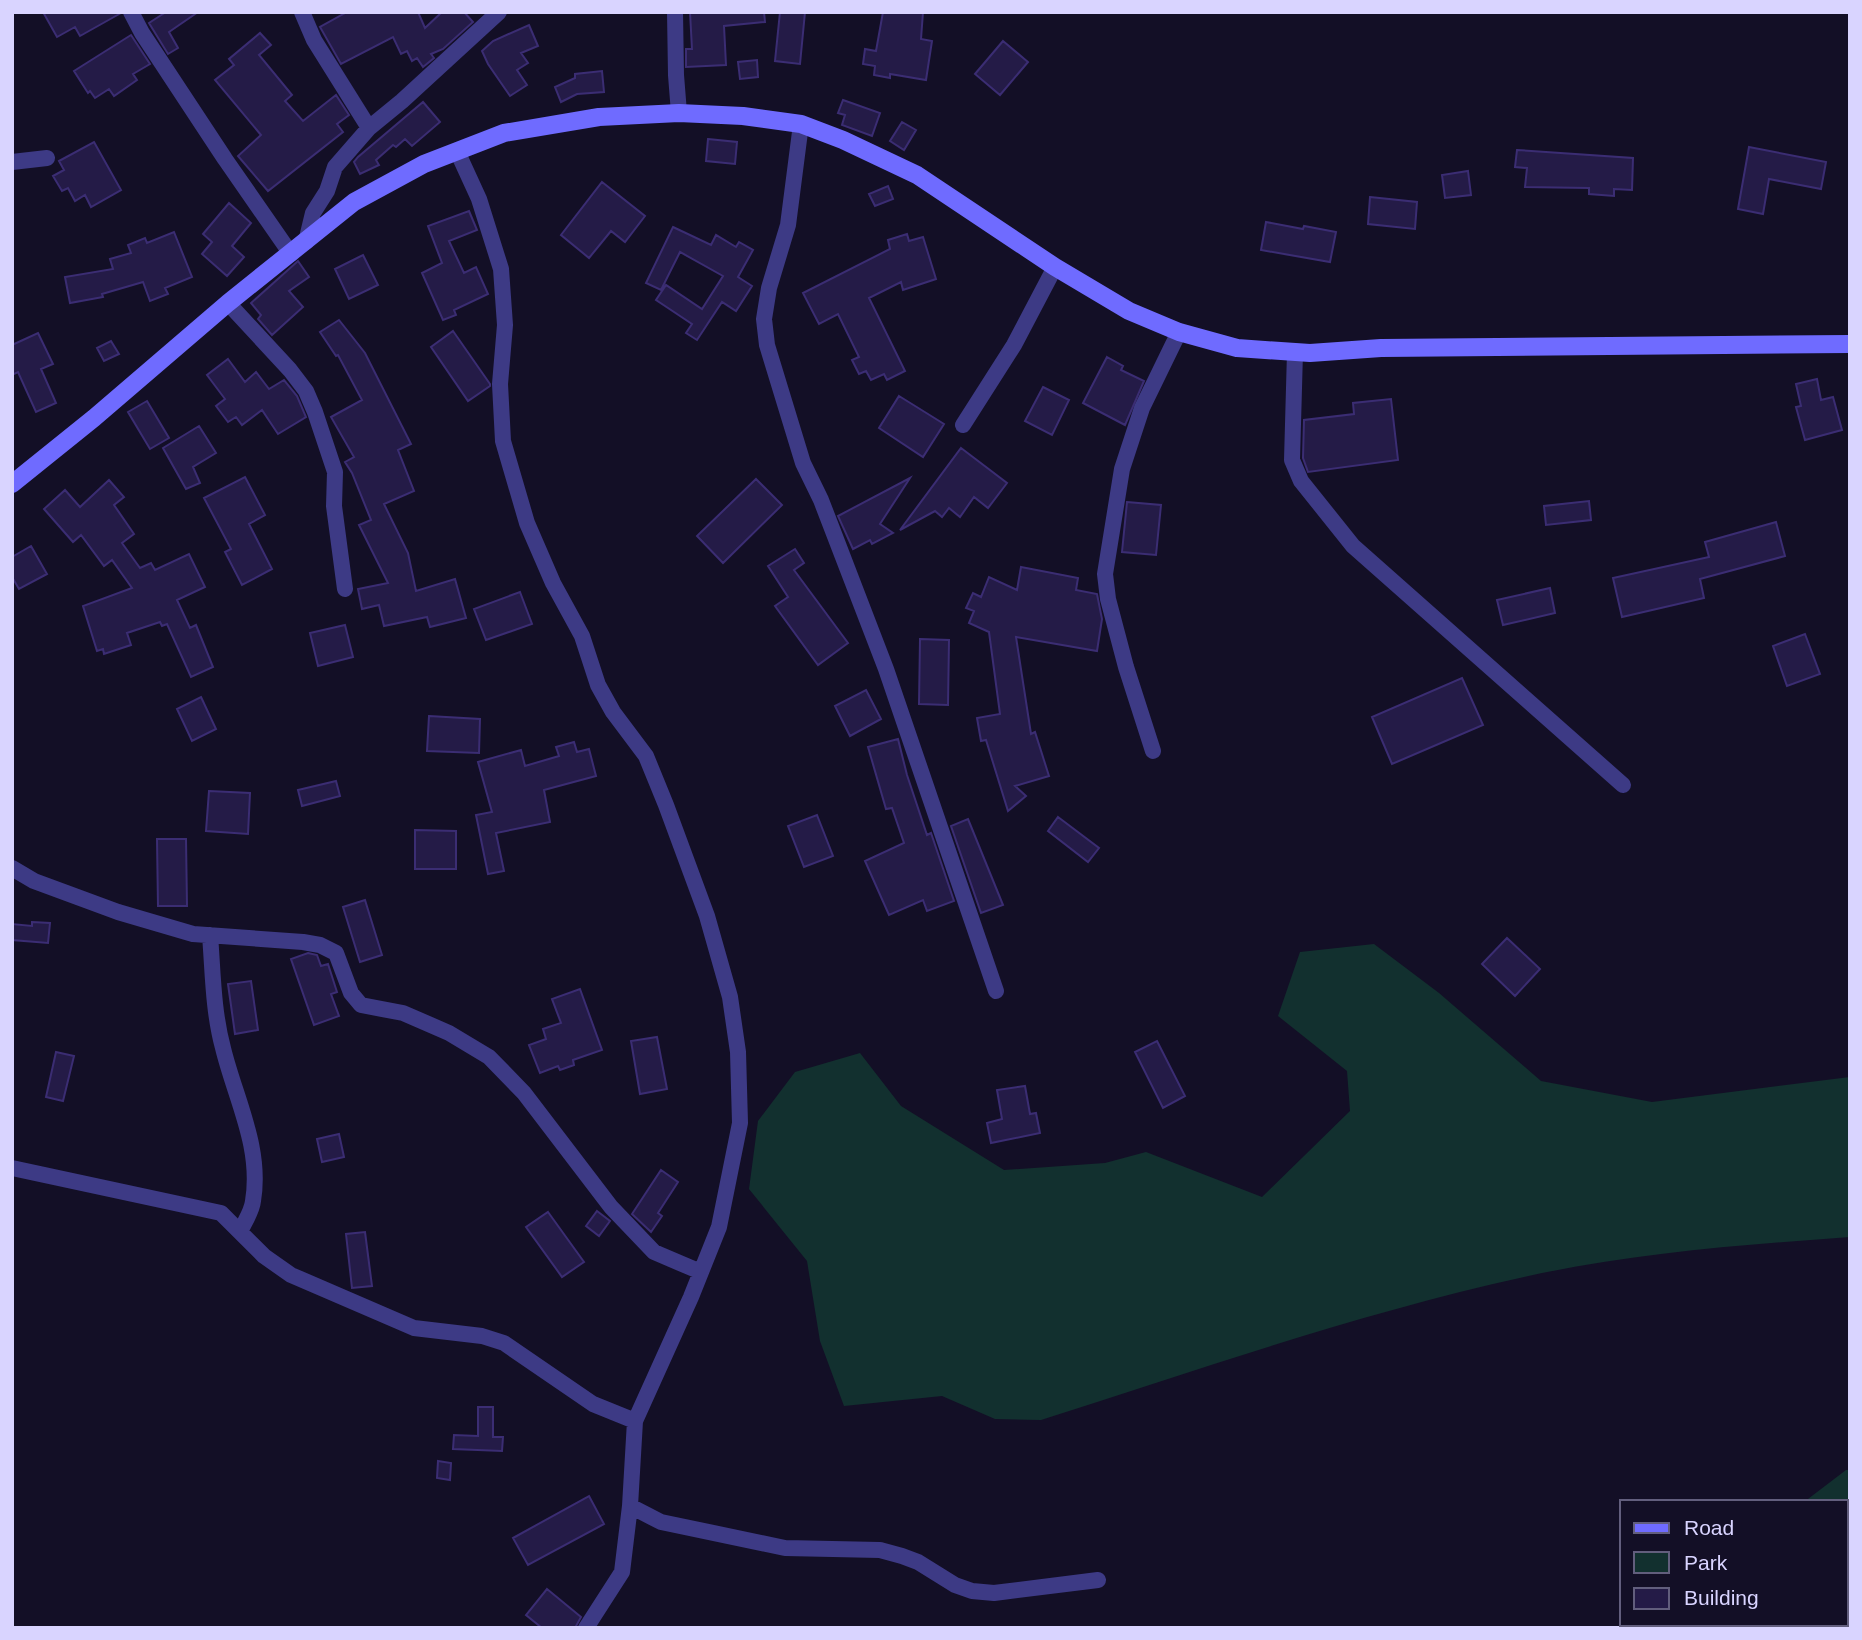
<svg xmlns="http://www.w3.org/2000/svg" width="1862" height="1640" font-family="Arial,sans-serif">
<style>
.green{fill:#12302f}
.building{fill:#241b47;stroke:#3b2d73;stroke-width:2}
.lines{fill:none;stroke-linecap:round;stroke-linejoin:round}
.street{stroke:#3d3a85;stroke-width:16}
.secondary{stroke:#6f6bff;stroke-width:18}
</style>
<rect width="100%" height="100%" fill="#130f26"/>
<path class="green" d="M1374 944 1439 993 1541 1081 1652 1102 1850 1077V1237C1740 1245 1631 1253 1524 1277 1360 1313 1201 1369 1041 1420L995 1419 942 1396 844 1406 820 1341 807 1261 749 1189 758 1121 795 1072 860 1053 901 1106 1004 1170 1105 1163 1146 1152 1262 1197 1350 1111 1347 1071 1278 1016 1300 952Z
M1846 1470H1850V1628H1718L1735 1624H1846V1502H1804Z"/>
<path class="building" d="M43 12H121V13L80 36 75 27 57 37Z
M166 12H198L169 32 178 48 168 54 149 23Z
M347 12H418L425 28 442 12H464L473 22 443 49 431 54 434 58 423 67 417 58 412 61 407 51 401 54 393 37 341 64 320 27Z
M690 12H764L765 22 724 26 726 65 686 67V49H692Z
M780 12H805L800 64 775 61Z
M883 12H923L921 39 932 41 926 80 890 74V78L874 75 875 66 863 64 865 49 876 51Z
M529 25 538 46 521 53 528 63 517 70 527 85 510 96 488 64 482 51 493 41Z
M260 33 271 45 259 55 292 95 285 101 303 121 336 95 349 115 337 124 343 132 268 191 238 156 261 135 215 80 234 65 229 59Z
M131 35 150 64 133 74 137 80 114 96 109 89 95 98 90 91 88 93 74 71Z
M1003 41 1028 62 1000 95 975 74Z
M757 60 758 77 740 79 738 62Z
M602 71 604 92 577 94 561 102 555 87 575 78V74Z
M843 100 880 113 872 136 842 125 845 115 838 113Z
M423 102 440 122 412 146 405 139 396 147 393 145 376 160 379 165 360 174 354 162 358 157Z
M902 122 916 130 904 150 890 141Z
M708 139 737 142 735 164 706 161Z
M94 142 121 190 91 207 85 195 75 201 68 188 62 191 53 176 64 170 59 161Z
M1749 147 1826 162 1821 189 1769 179 1763 214 1738 209Z
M1517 150 1633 158 1632 190 1614 189V196L1589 194V188L1525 187 1527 168 1515 167Z
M1468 171 1471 195 1445 198 1442 175Z
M602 182 645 216 625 242 611 231 589 258 561 235Z
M888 186 893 199 875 206 869 194Z
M1370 197 1417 202 1415 229 1368 224Z
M229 203 251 223 232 246 244 257 227 276 202 254 212 242 203 234Z
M469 211 477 230 449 241 464 273 476 267 488 294 454 310 456 315 443 320 422 273 442 263 428 226Z
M1266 222 1303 229 1304 226 1336 232 1330 262 1261 250Z
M673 227 711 245 716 235 736 247 739 242 753 250 738 277 752 286 736 311 722 302 697 340 686 333 692 324 656 300 666 285 702 309 723 276 680 252 661 290 646 283Z
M174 232 192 277 165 288 168 294 150 301 143 282 102 294 103 297 70 303 65 277 113 269 110 259 131 253 128 245 145 238 147 243Z
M907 234 909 241 923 237 936 279 903 290 901 282 869 298 905 371 887 380 884 374 871 380 866 371 859 374 852 360 859 357 838 314 819 324 803 293 890 249 888 240Z
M363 255 378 285 349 299 335 269Z
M298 261 309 277 289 291 303 307 272 335 258 319 261 315 251 303Z
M339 320 365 353 411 444 398 450 414 491 384 504 408 553 416 591 455 579 466 618 430 627 427 617 384 626 379 605 362 609 358 589 388 583 359 525 371 520 352 473 345 462 354 457 331 417 362 400 338 355 336 356 320 332Z
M453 331 490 384V386L468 401 431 347Z
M38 333 53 364 41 369 56 403 36 412 18 372 12 375V345Z
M111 341 119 354 104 361 97 348Z
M1107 357 1123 366 1121 370 1144 381 1125 425 1083 403Z
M228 359 245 382 256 372 269 389 284 380 297 396 306 417 278 434 262 410 242 425 236 417 228 422 216 406 225 399 207 375Z
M1817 379 1821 400 1833 397 1842 430 1805 440 1796 407 1801 406 1796 384Z
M1043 387 1069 400 1052 435 1025 421Z
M899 396 944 424 923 457 879 428Z
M1391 399 1398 460 1308 472 1303 458 1304 420 1354 414 1353 403Z
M147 401 169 438 150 449 128 412Z
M199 426 216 453 193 467 200 483 186 489 163 448Z
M961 448 1007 483 988 508 974 497 960 517 949 508 942 517 935 511 900 530Z
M245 477 265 515 249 524 272 569 242 585 225 552 231 549 204 498Z
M910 478 880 524 893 533 872 544 870 540 853 549 838 516Z
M756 479 782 505 723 563 697 536Z
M109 480 124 497 114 505 134 534 122 543 140 568 151 563 155 570 189 554 205 587 177 600 190 628 196 625 213 667 191 677 167 624 162 626 160 622 127 633 131 645 104 654 103 649 97 651 83 606 132 588 112 560 104 566 81 535 73 542 44 509 65 490 80 507Z
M1589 501 1591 520 1546 525 1544 506Z
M1127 502 1161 505 1156 555 1122 552Z
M1776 522 1785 556 1700 579 1704 598 1622 617 1613 578 1709 557 1705 542Z
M31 546 47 574 19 589 12 577V557Z
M795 549 804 563 794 570 848 643 818 665 775 606 788 597 768 566Z
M1021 567 1078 578 1076 590 1097 594 1102 619 1097 651 1016 637 1031 734 1035 732 1049 776 1015 786 1026 796 1008 811 986 740 981 741 977 718 1000 714 989 632 969 623 974 611 966 608 973 593 981 597 989 577 1017 590Z
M1550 588 1555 613 1503 625 1497 600Z
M520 592 532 624 486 640 474 609Z
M345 625 353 657 318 666 310 633Z
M1805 634 1820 674 1787 686 1773 646Z
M920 639 949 640 948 705 919 704Z
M1462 678 1483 725 1392 764 1372 717Z
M866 690 881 719 850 736 835 706Z
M201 697 216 729 192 741 177 709Z
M429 716 480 719 479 753 427 751Z
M898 739 907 775 927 835 931 833 954 901 927 911 923 900 889 915 865 861 904 843 892 808 886 809 868 747Z
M574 742 577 752 589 749 596 776 544 790 550 822 496 833 504 871 488 874 476 815 492 812 478 762 521 750 525 766 559 756 556 747Z
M336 781 340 796 302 806 298 790Z
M209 791 250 793 248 834 206 831Z
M817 815 833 856 804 867 788 826Z
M1058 817 1099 848 1088 862 1048 831Z
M968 819 1003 905 981 913 951 826Z
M415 830 456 831V869H415Z
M157 839H186L187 906H158Z
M365 900 382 955 360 962 343 907Z
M32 922 50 923 48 943 12 940V924L32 926Z
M1507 938 1540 969 1515 996 1482 964Z
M308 953 317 955 321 966 328 964 337 992 331 994 339 1016 314 1025 291 959Z
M251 981 258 1030 235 1034 228 984Z
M580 989 602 1050 573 1060 574 1065 560 1070 558 1066 540 1073 529 1045 546 1039 543 1029 561 1023 552 999Z
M657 1037 667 1089 640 1094 631 1041Z
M1157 1041 1185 1096 1163 1108 1135 1052Z
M56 1052 74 1056 63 1101 46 1097Z
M1025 1086 1030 1114 1036 1113 1040 1133 991 1143 987 1123 1002 1119 997 1090Z
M339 1134 344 1157 322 1162 317 1139Z
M661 1170 678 1182 658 1213 662 1216 651 1232 632 1214Z
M597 1211 610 1221 599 1236 586 1226Z
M548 1212 584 1262 562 1277 526 1227Z
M365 1232 372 1286 352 1288 346 1234Z
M478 1407H493V1437H503L502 1451 453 1449 454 1435 478 1436Z
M438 1461 451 1463 450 1480 437 1478Z
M589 1496 604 1524 528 1565 513 1538Z
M547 1589 581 1617 575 1628H542L526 1615Z"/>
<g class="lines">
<path class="street" d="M131 12 142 33 225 159 291 254
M302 12 314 40 369 128
M675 12 676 75 679 113
M801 124 788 225 769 288 764 319 767 345 803 463 821 500 886 669 996 991
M457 151 479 199 501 269 505 325 500 384 503 441 527 523 553 583 582 636 598 685 613 712 646 756 666 805 707 916 730 997 738 1052 740 1123 719 1227 691 1297 635 1421 630 1506 622 1572 586 1628
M12 162 47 158
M306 242 313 213 327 191 335 167 369 128 402 101 499 12
M228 303 290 370 306 391 315 412 335 472 334 506 345 589
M1295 352 1292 460 1301 481 1353 546 1623 785
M963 425 1014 345 1055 267
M1153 751 1126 667 1108 599 1105 574 1122 469 1142 408 1179 332
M12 868 34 881 118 912 193 934 303 942 320 945 336 953 351 993 361 1005 403 1013 449 1033 489 1057 524 1093 611 1207 654 1252 701 1272
M210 935C213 973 213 1011 223 1048 235 1098 262 1147 253 1201 252 1211 245 1221 241 1230
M12 1168 221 1213 264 1256 291 1275 414 1328 482 1336 504 1343 593 1404 635 1421
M630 1506 661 1522 785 1548 880 1550 902 1556 918 1562 955 1585 972 1591 994 1593 1098 1580"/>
<path class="secondary" d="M12 484 94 418 228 303 354 202 424 164 504 133 599 117 679 113 743 116 801 124 843 140 917 175 1055 267 1129 311 1179 332 1237 348 1310 353 1381 348 1850 344"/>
</g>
<rect width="1862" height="1640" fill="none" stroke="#d9d4ff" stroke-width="28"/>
<rect x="1620" y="1500" width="228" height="126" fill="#130f26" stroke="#625e7d" stroke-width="2"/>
<rect x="1634" y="1523" width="35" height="10" fill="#6f6bff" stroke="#625e7d" stroke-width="2"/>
<text x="1684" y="1535" font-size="21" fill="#d9d4ff">Road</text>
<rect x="1634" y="1552" width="35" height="21" fill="#12302f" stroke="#625e7d" stroke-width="2"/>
<text x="1684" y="1570" font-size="21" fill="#d9d4ff">Park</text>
<rect x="1634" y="1588" width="35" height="21" fill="#241b47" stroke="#625e7d" stroke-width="2"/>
<text x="1684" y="1605" font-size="21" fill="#d9d4ff">Building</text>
</svg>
